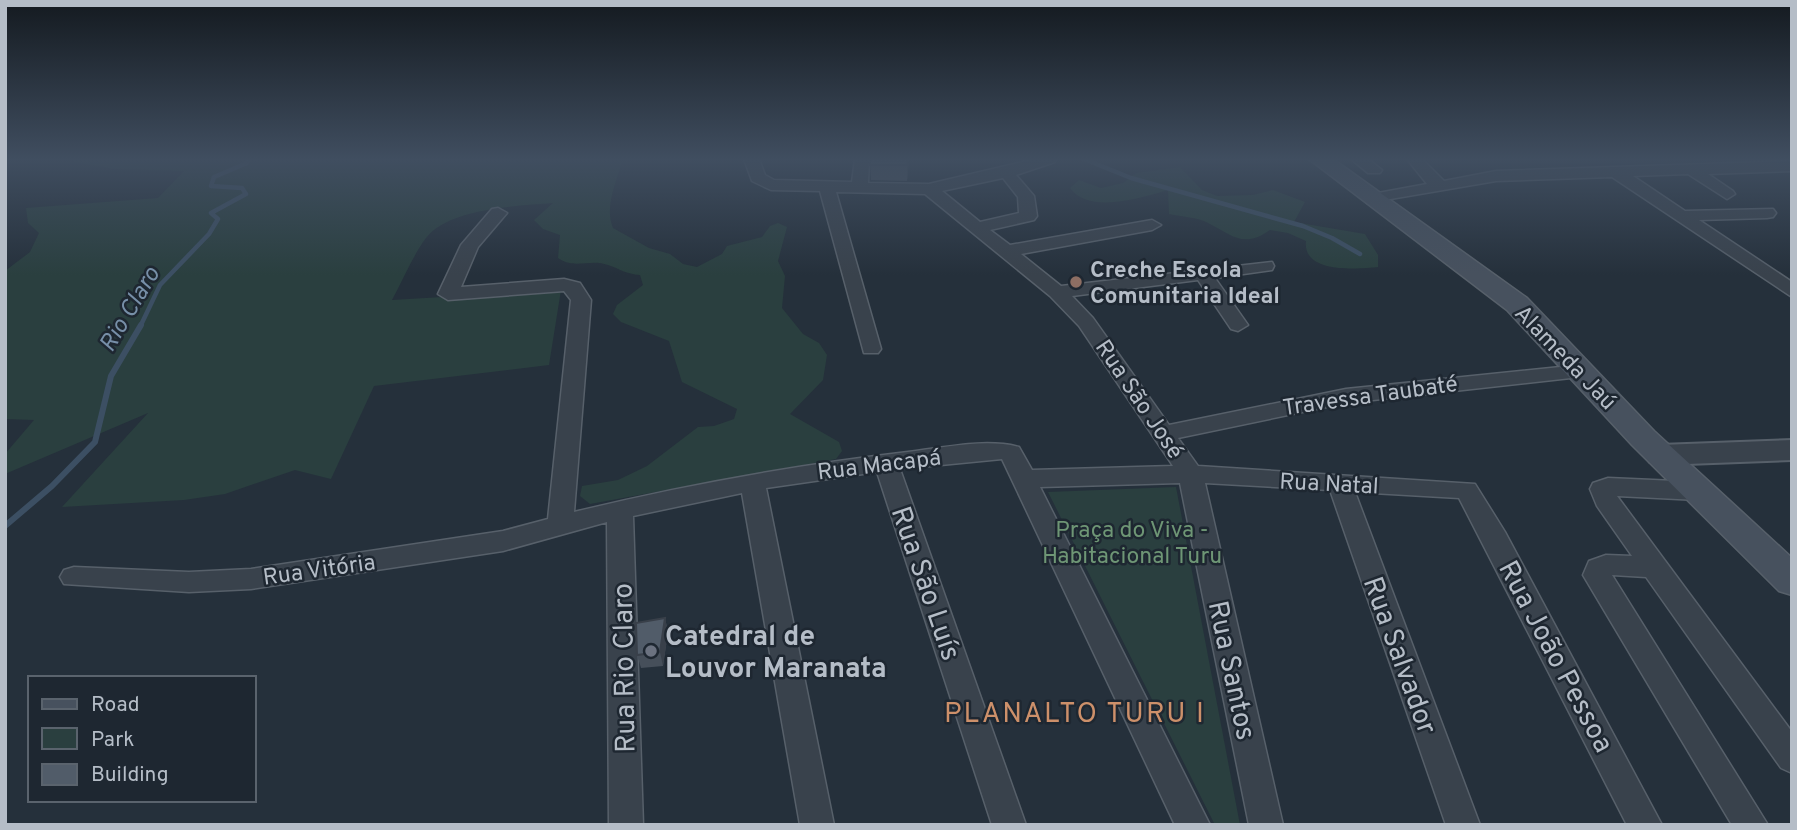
<svg xmlns="http://www.w3.org/2000/svg" width="1797" height="830" font-family="Overpass,sans-serif">
<style>
.green{fill:#2a3f3f}
.lines{fill:none;stroke-linecap:round;stroke-linejoin:round}
.stream-far1{stroke:#3c4f63;stroke-width:4.5}
.stream{stroke:#3c4f63;stroke-width:6}
.minor-casing{stroke:#57606a;stroke-width:3}
.tertiary-casing{stroke:#57606a;stroke-width:4}
.secondary-casing{stroke:#57606a;stroke-width:3}
.minor{fill:#39424c;fill-rule:evenodd}
.tertiary{fill:#39424c;fill-rule:evenodd}
.secondary{fill:#47515e;fill-rule:evenodd}
.wall{fill:#464f5a}
.shaded-wall{fill:#39404a}
.building{fill:#515c69;stroke:#39404a;stroke-width:2}
.education-dot{fill:#8d6e63;stroke:#1e2731;stroke-width:2.5}
.worship-dot{fill:#6b7280;stroke:#1e2731;stroke-width:2.5}
.labels{text-anchor:middle;stroke-width:5;stroke-linejoin:round;paint-order:stroke}
.poi-label{font-size:23px;font-weight:bold;fill:#b5bdc7;stroke:#1e2731;text-anchor:start}
.street-label{font-size:23px;fill:#b5bdc7;stroke:#1e2731}
.park-label{font-size:23px;fill:#6e9675;stroke:#1e2731}
.water-label{font-size:24px;font-style:italic;fill:#778fa8;stroke:#1e2731}
.near-street-label{font-size:28px;fill:#b5bdc7;stroke:#1e2731}
.near-poi-label{font-size:28px;font-weight:bold;fill:#b5bdc7;stroke:#1e2731;text-anchor:start}
.near-neighbourhood-label{font-size:28px;letter-spacing:2px;fill:#cd906a;stroke:#1e2731}
</style>
<rect width="100%" height="100%" fill="#25303b"/>
<path class="green" d="M71 159H623C617 180 604 207 613 228L649 248 670 254 683 264 697 267 722 254 727 246 762 237 770 226 778 223 787 227 778 261 785 276 782 308 803 334 819 343 827 355 823 380 790 414 839 442 842 451 836 459 590 504 580 496 582 486 618 480 647 466 698 427 714 426 734 419 737 409 682 382 669 341 621 322 613 314 617 305 643 285 640 275C626 274 620 269 608 265 590 258 575 270 558 258L560 235 543 229 534 220 553 203C518 206 449 208 426 238 412 257 403 280 392 300L561 290 549 365 374 386 331 479 295 470 225 494 184 500 62 507 148 413 5 474V454L34 420 5 419V271L30 252 39 233 28 223 26 208 158 198 184 171 115 169 74 162Z
M1180 167 1202 190 1217 196 1253 195 1273 190 1305 202 1294 222 1365 234 1378 255V267C1358 269 1302 274 1306 241L1288 233 1270 230C1243 249 1232 235 1208 223 1198 217 1181 217 1169 214L1168 190C1144 197 1089 215 1070 188L1079 180 1101 188 1123 183 1136 173Z
M1176 487 1240 825H1215L1048 492Z"/>
<g class="lines">
<path class="stream-far1" d="M1084 159 1131 178 1303 226 1332 238 1360 254
M140 327 160 285 209 234 218 219 211 213 246 194 242 188 211 186 214 177 247 163 248 159"/>
<path class="stream" d="M5 526 52 486 95 442 111 376 141 325"/>
<g class="minor-casing">
<path id="minor" d="M744 159H759L765 175 774 180 852 182 855 159H869L868 183 929 184 1035 159H1057L1055 162 1016 175 1034 196 1037 216 1034 220 990 230 1010 245 1152 220 1161 225 1152 230 1021 254 1061 286 1272 262 1274 266 1272 270 1215 278 1248 325 1238 331 1231 329 1198 280 1072 296 1093 318 1169 425 1346 389 1580 365 1588 366 1591 371 1580 377 1346 403 1178 438 1198 466 1475 484 1505 532 1662 825H1627L1459 498 1355 492 1480 825H1446L1330 490 1205 483 1283 825H1249L1180 483 1040 487 1210 825H1175L1002 459 900 469 1026 825H992L877 472 766 488 834 825H800L742 493 633 516 643 825H609L607 522 503 551 251 589 189 592 64 584 60 577 64 570 74 567 189 572 251 569 503 531 548 519 571 300 564 291 448 300 438 294 461 245 492 209 498 208 507 213 478 247 461 287 564 279 580 283 591 300 574 512C685 485 796 465 908 452 943 448 985 438 1019 447L1032 470 1173 466 1079 326 1050 296 925 194 836 192 881 349 878 353H864L820 191 771 190 752 181ZM1003 178 1018 197 1019 213 980 222 942 191Z
M1351 159H1368L1382 170 1380 173H1368Z
M1407 159H1422L1444 181 1496 171 1792 161V171L1708 174 1733 191 1735 194 1727 199 1688 174 1633 176 1685 211 1773 209 1776 213 1773 217 1767 218 1699 220 1792 282V297L1612 177 1496 181 1367 203V195L1427 184Z
M1608 478 1698 482 1707 485 1710 491 1707 497 1698 500 1617 496 1792 732V773L1781 768 1646 577 1612 575 1768 825H1732L1583 575 1589 561 1606 555 1632 556 1597 506 1590 489 1593 483Z"/>
</g>
<g class="tertiary-casing">
<path id="tertiary" d="M1792 440V460L1660 465 1650 462 1645 455 1650 448 1660 445Z"/>
</g>
<g class="secondary-casing">
<path id="secondary" d="M1309 159H1333L1527 298 1654 431 1792 558V595L1779 591 1632 445 1507 310Z"/>
</g>
<use href="#minor" class="minor"/>
<use href="#tertiary" class="tertiary"/>
<use href="#secondary" class="secondary"/>
</g>
<path class="wall" d="M870 159H909L907 181 871 180Z
M665 618 668 632 663 666 641 668 637 655Z"/>
<path class="shaded-wall" d="M908 159H909L907 181V165Z
M665 618 668 632 663 666 660 652Z"/>
<path class="building" d="M870 159H908L907 165H870Z
M665 618 660 652 637 655 636 623Z"/>
<linearGradient id="sky" x2="0" y2="1"><stop stop-color="#141a20"/><stop offset="0.58" stop-color="#404e60"/><stop offset="1" stop-color="#404e60" stop-opacity="0"/></linearGradient>
<rect width="1797" height="275" fill="url(#sky)"/>
<circle class="education-dot" cx="1076" cy="282" r="7"/>
<circle class="worship-dot" cx="651" cy="651" r="7"/>
<g class="labels">
<g class="poi-label">
<text x="1090" y="277">Creche Escola<tspan x="1090" dy="26">Comunitaria Ideal</tspan></text>
</g>
<g class="street-label">
<text transform="translate(1566 357) rotate(46)" y="8">Alameda Jaú</text>
<text transform="translate(1370 395) rotate(-8)" y="8">Travessa Taubaté</text>
<text transform="translate(1140 399) rotate(56)" y="8">Rua São José</text>
<text transform="translate(879 464) rotate(-7)" y="8">Rua Macapá</text>
<text transform="translate(1329 483) rotate(3)" y="8">Rua Natal</text>
<text transform="translate(319 569) rotate(-8)" y="8">Rua Vitória</text>
</g>
<g class="park-label">
<text x="1132" y="537">Praça do Viva -<tspan x="1132" dy="26">Habitacional Turu</tspan></text>
</g>
<g class="water-label">
<text transform="translate(129 309) rotate(-59)" y="8">Rio Claro</text>
</g>
<g class="near-street-label">
<text transform="translate(927 583) rotate(71)" y="10">Rua São Luís</text>
<text transform="translate(1401 655) rotate(70)" y="10">Rua Salvador</text>
<text transform="translate(1557 656) rotate(62)" y="10">Rua João Pessoa</text>
<text transform="translate(623 668) rotate(-91)" y="10">Rua Rio Claro</text>
<text transform="translate(1233 670) rotate(78)" y="10">Rua Santos</text>
</g>
<g class="near-poi-label">
<text x="665" y="645">Catedral de<tspan x="665" dy="32">Louvor Maranata</tspan></text>
</g>
<g class="near-neighbourhood-label">
<text x="1075" y="722">PLANALTO TURU I</text>
</g>
</g>
<rect width="1797" height="830" fill="none" stroke="#b5bdc7" stroke-width="14"/>
<rect x="28" y="676" width="228" height="126" fill="#1e2731" stroke="#5a636d" stroke-width="2"/>
<rect x="42" y="699" width="35" height="10" fill="#47515e" stroke="#5a636d" stroke-width="2"/>
<text x="91" y="711" font-size="21" fill="#b5bdc7">Road</text>
<rect x="42" y="728" width="35" height="21" fill="#2a3f3f" stroke="#5a636d" stroke-width="2"/>
<text x="91" y="746" font-size="21" fill="#b5bdc7">Park</text>
<rect x="42" y="764" width="35" height="21" fill="#515c69" stroke="#5a636d" stroke-width="2"/>
<text x="91" y="781" font-size="21" fill="#b5bdc7">Building</text>
</svg>
